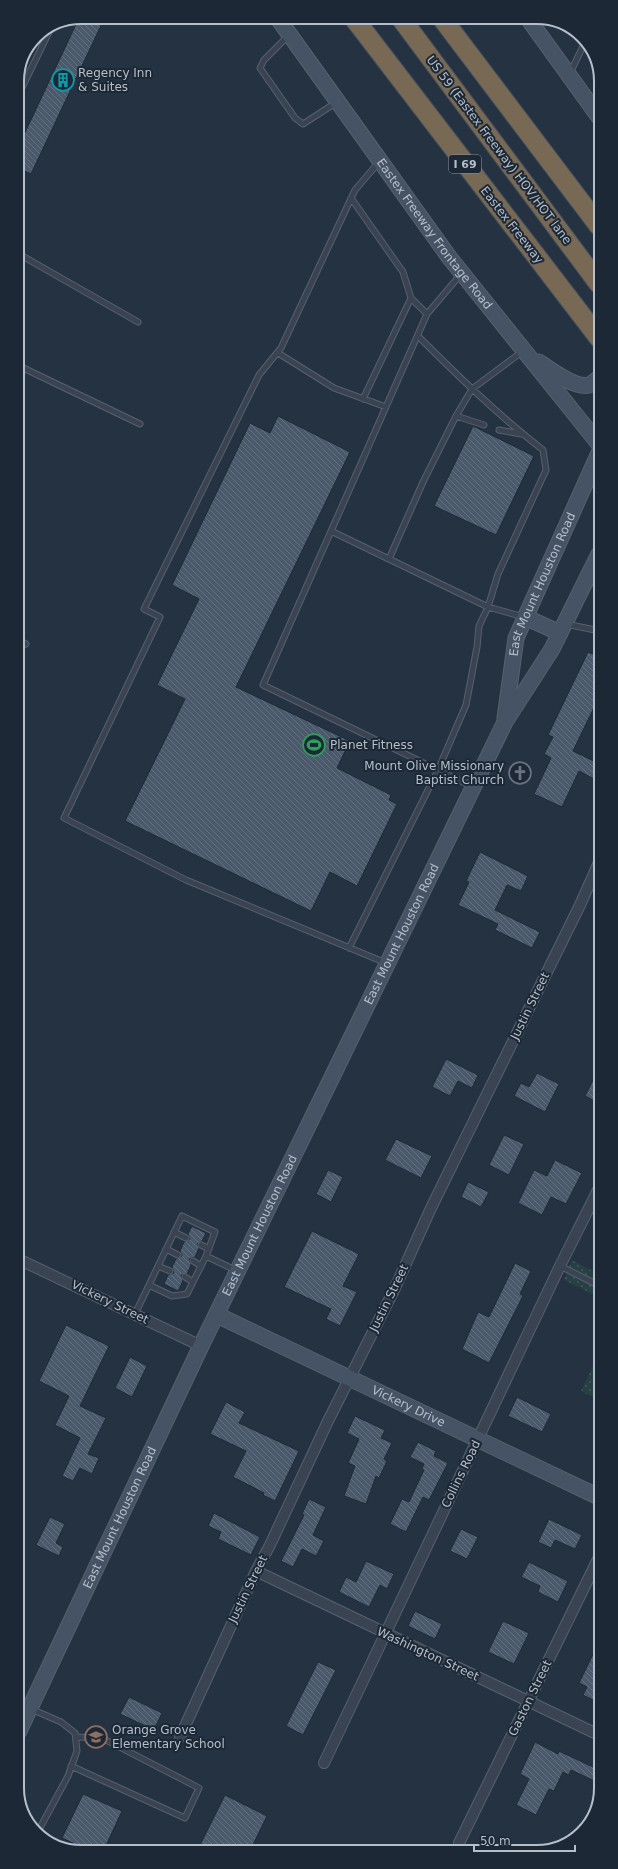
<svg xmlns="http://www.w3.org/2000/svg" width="618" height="1869" font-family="'DejaVu Sans',sans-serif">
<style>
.park{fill:url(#park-dots)}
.building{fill:url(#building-back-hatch);stroke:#1f2a38}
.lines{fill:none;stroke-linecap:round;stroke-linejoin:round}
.lane-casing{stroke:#56616e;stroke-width:7}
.street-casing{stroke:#56616e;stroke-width:12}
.secondary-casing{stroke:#56616e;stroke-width:17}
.highway-casing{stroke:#434e5b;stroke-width:21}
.lane{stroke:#394351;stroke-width:5}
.street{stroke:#394351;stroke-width:10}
.secondary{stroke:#465364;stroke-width:15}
.highway{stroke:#786955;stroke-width:19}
.labels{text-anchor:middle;stroke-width:4;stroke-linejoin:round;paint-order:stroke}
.shield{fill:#1d2836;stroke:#87929e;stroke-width:1}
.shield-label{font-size:11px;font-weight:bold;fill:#b5bfcb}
.poi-label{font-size:12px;fill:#b5bfcb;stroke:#1d2836;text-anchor:start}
.street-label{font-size:12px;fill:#b5bfcb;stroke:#1d2836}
.rim{fill:none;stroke:#b5bfcb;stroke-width:2}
</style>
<defs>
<pattern id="park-dots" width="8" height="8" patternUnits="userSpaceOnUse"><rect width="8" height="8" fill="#264043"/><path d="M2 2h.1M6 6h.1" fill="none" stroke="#435a5d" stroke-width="1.8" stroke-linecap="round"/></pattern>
<pattern id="building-back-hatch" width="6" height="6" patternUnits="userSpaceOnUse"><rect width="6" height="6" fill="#4a596b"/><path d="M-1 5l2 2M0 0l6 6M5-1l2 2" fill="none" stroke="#626f7f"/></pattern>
</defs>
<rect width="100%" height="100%" fill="#243242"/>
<path class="park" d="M572 1260 600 1275V1298L564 1280Z
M600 1351 601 1401 581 1391Z"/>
<path class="building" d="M81 17H105L31 174 17 167V141L20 143 79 18Z
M278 416 350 452 236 687 350 741 337 768 391 795 389 800 397 804 357 886 330 872 311 911 125 821 185 699 157 685 199 599 172 585 250 423 270 433Z
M473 426 534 456 496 535 434 506Z
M588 652 600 657V695L573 751 600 764V772L596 780 579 771 562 807 534 794 551 758 544 754 553 737 548 735Z
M480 852 528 876 521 891 507 885 495 910 540 932 532 948 495 930 498 924 458 905 469 882 466 881Z
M446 1059 478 1075 472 1088 458 1081 450 1096 432 1087Z
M600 1066V1104L585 1096Z
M537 1073 559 1084 545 1112 514 1096 521 1083 529 1087Z
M504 1135 524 1144 509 1175 489 1165Z
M396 1139 432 1156 421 1178 385 1160Z
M555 1160 582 1173 566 1204 551 1197 542 1215 518 1203 534 1170 547 1176Z
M328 1170 343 1177 331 1202 316 1194Z
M468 1182 489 1192 481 1207 461 1197Z
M192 1226 206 1233 202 1241 197 1244 199 1248 195 1257 189 1259 191 1265 187 1274 181 1275 183 1281 178 1291 164 1284 168 1275 174 1273 172 1267 176 1259 182 1256 180 1251 184 1242 190 1239 188 1234Z
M312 1231 359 1254 343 1286 357 1292 340 1326 326 1319 331 1309 284 1287Z
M515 1263 531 1271 520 1294 523 1296 489 1363 462 1349 478 1312 489 1317Z
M66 1325 109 1346 80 1406 106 1418 88 1454 99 1458 92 1474 80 1468 73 1481 62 1476 80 1438 55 1425 69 1396 39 1381Z
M130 1357 147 1366 132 1397 115 1388Z
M517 1397 551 1414 542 1432 508 1416Z
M226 1402 245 1412 239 1423 299 1451 275 1501 263 1495 264 1493 233 1477 246 1451 210 1434Z
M355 1416 385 1430 381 1438 392 1443 384 1459 387 1461 379 1478 376 1476 366 1504 344 1496 355 1466 348 1463 359 1439 347 1433Z
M418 1442 436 1451 434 1456 448 1463 429 1500 423 1497 406 1532 390 1524 402 1499 409 1502 424 1470 422 1469 424 1464 410 1457Z
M309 1499 326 1507 313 1535 324 1541 316 1556 302 1549 293 1567 281 1561 304 1515 302 1514Z
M214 1513 260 1537 251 1555 218 1539 221 1532 208 1526Z
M50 1517 65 1524 56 1543 63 1547 59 1556 36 1545Z
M549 1519 582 1535 575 1549 555 1540 551 1548 538 1542Z
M461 1529 478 1537 467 1559 450 1551Z
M366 1561 394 1574 387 1589 380 1585 369 1607 339 1592 346 1577 356 1582Z
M529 1562 568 1581 558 1602 538 1592 540 1586 521 1577Z
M415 1611 442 1624 435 1639 408 1626Z
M503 1621 529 1633 514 1664 488 1652Z
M601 1638V1694L597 1702 583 1695 587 1687 579 1683Z
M318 1662 336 1670 303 1735 286 1726Z
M129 1697 162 1713 154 1730 120 1714Z
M535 1742 558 1754 559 1751 593 1767 601 1751V1784L571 1770 569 1775 563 1772 554 1791 549 1789 536 1815 516 1805 529 1779 520 1774Z
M83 1794 122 1811 103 1852H77L70 1849 73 1843 62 1838Z
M225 1795 267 1816 250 1851H197Z"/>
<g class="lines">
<g class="lane-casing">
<path id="lane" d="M289 35 264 60 260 68 295 118 303 124 337 102
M570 73 585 42
M17 98 50 30
M379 162 355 190 281 348 259 375 144 609 160 617 64 818 186 880 386 963
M351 198 403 272 411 298 427 314
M17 253 138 322
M461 274 427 314 263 685 471 786
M278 353 334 388 386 407
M17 365 140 424
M363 399 411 298
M456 416 484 425
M499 430 521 434
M331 531 488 607 524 617
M389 559 423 482 456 416 472 389 523 351
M566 624 600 631
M18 640 26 644
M349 948 438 770 466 705 477 647 479 626 488 607 498 574 546 470 543 450C498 415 458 376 418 336
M174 1232 186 1238
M201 1245 209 1249
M166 1249 178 1255
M206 1256 215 1232 182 1216 149 1285 172 1296 187 1294 206 1256 237 1271
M193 1261 201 1266
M158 1266 170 1271
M560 1266 600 1286
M185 1277 193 1282
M135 1314 149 1285
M31 1709 61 1722 75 1733 77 1751 68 1776 41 1826 36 1831
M71 1766 185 1818 199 1788 102 1738 76 1737"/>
</g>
<g class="street-casing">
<path id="street" d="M18 1259 201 1346
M256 1571 601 1736
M180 1737 256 1571 270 1545 328 1421 395 1288 431 1208 580 905 600 860
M324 1763 560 1266 600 1186
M459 1843 601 1553"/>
</g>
<g class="secondary-casing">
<g id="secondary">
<path id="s1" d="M277 17 449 257 599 444"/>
<path d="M527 17 599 117"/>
<path d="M539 362C549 369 576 389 589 385 592 384 596 380 599 378"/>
<path d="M525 617 560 633"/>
<path id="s2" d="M505 718 516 638 599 453"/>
<path id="s3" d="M217 1315 601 1498"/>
<path id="s4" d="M19 1731 201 1346 505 722 552 649 599 554"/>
</g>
</g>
<g class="highway-casing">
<path id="highway" d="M353 17 599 338
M400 17 599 284
M441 17 599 226"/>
</g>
<use href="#lane" class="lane"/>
<use href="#street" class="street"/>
<use href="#secondary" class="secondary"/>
<use href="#highway" class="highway"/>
</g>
<defs>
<g id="building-ring" transform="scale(1.15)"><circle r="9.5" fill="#1d2836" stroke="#0f9aa8" stroke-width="1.5"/><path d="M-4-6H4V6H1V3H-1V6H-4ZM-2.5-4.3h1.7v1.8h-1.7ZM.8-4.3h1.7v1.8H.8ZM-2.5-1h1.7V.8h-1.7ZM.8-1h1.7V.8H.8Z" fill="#0f9aa8"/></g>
<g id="stadium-ring" transform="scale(1.15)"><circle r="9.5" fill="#1d2836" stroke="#2e9e5b" stroke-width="1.5"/><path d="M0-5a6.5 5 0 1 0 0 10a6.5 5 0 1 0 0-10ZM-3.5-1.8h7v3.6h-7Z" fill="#2e9e5b"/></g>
<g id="church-ring" transform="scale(1.15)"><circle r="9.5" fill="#1d2836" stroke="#6b7280" stroke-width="1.5"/><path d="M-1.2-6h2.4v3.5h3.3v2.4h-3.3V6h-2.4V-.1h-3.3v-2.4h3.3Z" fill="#6b7280"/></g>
<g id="school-ring" transform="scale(1.15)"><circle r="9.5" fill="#1d2836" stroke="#8d6e63" stroke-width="1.5"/><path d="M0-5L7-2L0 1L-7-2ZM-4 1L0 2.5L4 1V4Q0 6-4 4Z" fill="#8d6e63"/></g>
</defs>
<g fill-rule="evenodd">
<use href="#building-ring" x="63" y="80"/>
<use href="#stadium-ring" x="314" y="745"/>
<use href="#church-ring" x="520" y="773"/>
<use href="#school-ring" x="96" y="1737"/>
</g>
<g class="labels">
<rect class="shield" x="449" y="155" width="32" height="18" rx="3"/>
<g class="shield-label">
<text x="465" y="168">I 69</text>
</g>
<g class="poi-label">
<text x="78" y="77">Regency Inn<tspan x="78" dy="14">&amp; Suites</tspan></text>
<text x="330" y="749">Planet Fitness</text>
<text x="504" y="770" text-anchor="end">Mount Olive Missionary<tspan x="504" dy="14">Baptist Church</tspan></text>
<text x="112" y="1734">Orange Grove<tspan x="112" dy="14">Elementary School</tspan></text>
</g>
<g class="street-label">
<text transform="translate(499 150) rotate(53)" y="4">US 59 (Eastex Freeway) HOV/HOT lane</text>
<text transform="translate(512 225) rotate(52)" y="4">Eastex Freeway</text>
<text dy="4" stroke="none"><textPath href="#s1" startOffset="268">Eastex Freeway Frontage Road</textPath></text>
<text dy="4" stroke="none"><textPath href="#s2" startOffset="140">East Mount Houston Road</textPath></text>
<text dy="4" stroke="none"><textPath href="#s4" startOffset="884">East Mount Houston Road</textPath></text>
<text transform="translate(530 1006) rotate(-64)" y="4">Justin Street</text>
<text dy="4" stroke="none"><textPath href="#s4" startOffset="560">East Mount Houston Road</textPath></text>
<text transform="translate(389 1298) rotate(-64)" y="4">Justin Street</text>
<text transform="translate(110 1302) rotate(26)" y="4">Vickery Street</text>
<text dy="4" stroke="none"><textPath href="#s3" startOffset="212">Vickery Drive</textPath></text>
<text transform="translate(461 1474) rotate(-64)" y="4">Collins Road</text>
<text dy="4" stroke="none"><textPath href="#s4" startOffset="236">East Mount Houston Road</textPath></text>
<text transform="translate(248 1589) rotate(-64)" y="4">Justin Street</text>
<text transform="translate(428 1654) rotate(25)" y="4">Washington Street</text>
<text transform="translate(530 1698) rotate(-64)" y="4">Gaston Street</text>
</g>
</g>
<path d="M0 0H618V1869H0ZM81 24H537A57 57 0 0 1 594 81V1788A57 57 0 0 1 537 1845H81A57 57 0 0 1 24 1788V81A57 57 0 0 1 81 24Z" fill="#1d2836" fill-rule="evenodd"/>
<path class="rim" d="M81 24H537A57 57 0 0 1 594 81V1788A57 57 0 0 1 537 1845H81A57 57 0 0 1 24 1788V81A57 57 0 0 1 81 24Z"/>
<path d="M474 1845v6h101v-6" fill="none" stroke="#b5bfcb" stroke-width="2"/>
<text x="480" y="1845" font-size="12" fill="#b5bfcb" stroke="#1d2836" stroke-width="3" paint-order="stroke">50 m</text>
</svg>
